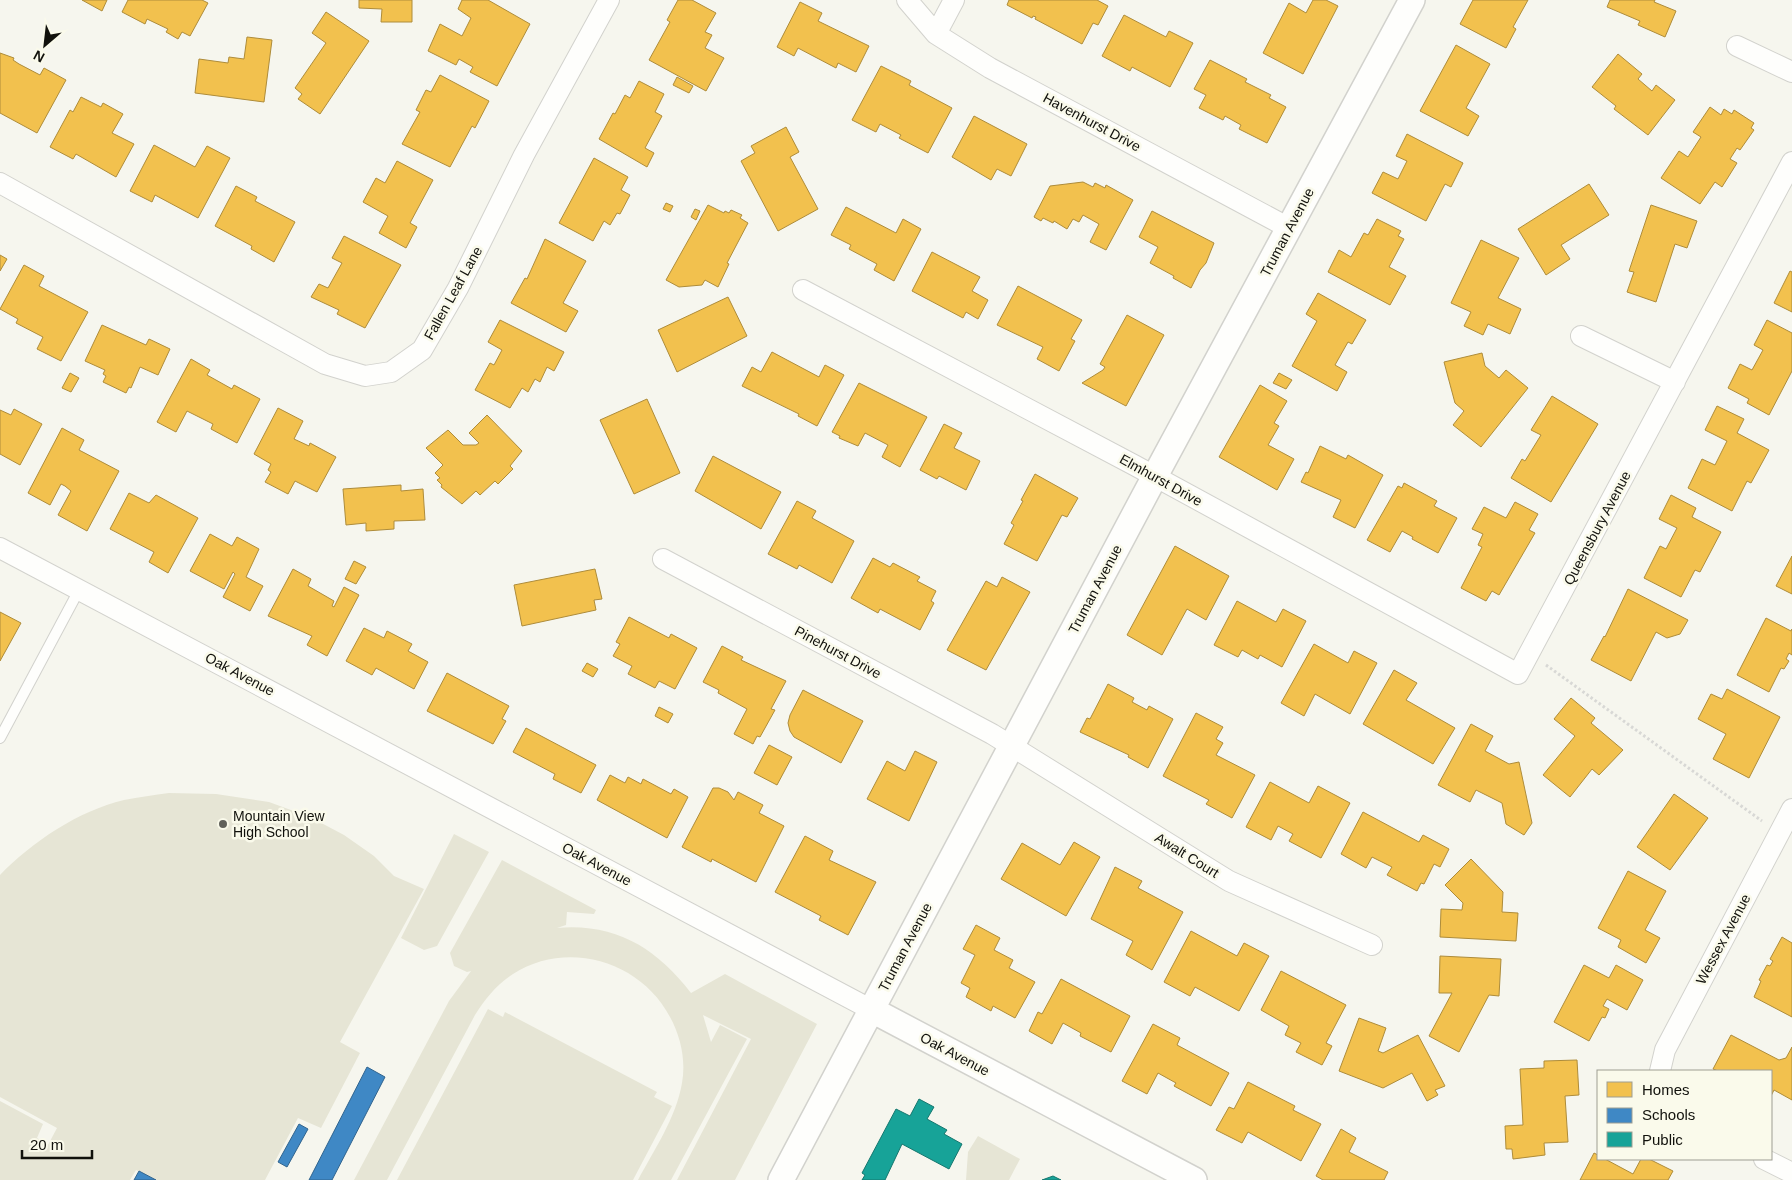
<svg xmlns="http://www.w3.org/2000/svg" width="1792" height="1180" font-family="Arial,sans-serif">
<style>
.green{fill:#e6e5d5}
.homes{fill:#f2c14e;stroke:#ae8c3a}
.schools{fill:#3f88c5;stroke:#31648e}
.public{fill:#17a398;stroke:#15776e}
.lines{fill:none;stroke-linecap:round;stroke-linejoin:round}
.service-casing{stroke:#d2d2cd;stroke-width:12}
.minor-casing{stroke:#d2d2cd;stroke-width:22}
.tertiary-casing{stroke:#d2d2cd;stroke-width:28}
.path{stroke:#d8d8d5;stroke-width:3;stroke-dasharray:2.5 2.5;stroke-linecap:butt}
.service{stroke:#fefefc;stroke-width:10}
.minor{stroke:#fefefc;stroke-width:20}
.tertiary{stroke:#fefefc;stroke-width:25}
.poi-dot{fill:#61615b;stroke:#fafaeb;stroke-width:2}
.labels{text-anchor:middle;stroke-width:5;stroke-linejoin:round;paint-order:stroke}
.street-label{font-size:14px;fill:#11110c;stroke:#fafaeb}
.poi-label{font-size:14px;fill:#11110c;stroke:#fafaeb;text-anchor:start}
</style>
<rect width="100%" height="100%" fill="#f6f6ee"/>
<path class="green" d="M169 793 216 794 269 802 310 817 344 835 374 856 394 876 424 889 340 1042 360 1053 321 1128 298 1118 265 1180H155L136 1170 130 1180H0V1101L43 1124 37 1138 48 1145 57 1128 0 1097V875C32 842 78 811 124 800 139 797 154 795 169 793Z
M454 834 489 852 437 946 424 950 401 938Z
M502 860 596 910 594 914 567 912 566 925 557 928C616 923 656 948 691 993L725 974 817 1024 735 1180H677L751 1039 703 1015 711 1042 720 1025 747 1039 671 1180H638C654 1150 676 1118 682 1083 686 1061 681 1037 670 1017 641 961 567 939 513 974 497 984 485 999 475 1015L387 1180H354L449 1001 471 971 467 972 454 966 450 953Z
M488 1009 503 1017 505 1012 657 1092 654 1097 672 1106 633 1180H397Z
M978 1136 1020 1159 1009 1180H966L968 1152Z"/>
<path class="homes" d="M82 0H107L102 11Z
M128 0H202L208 3 190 36 182 32 178 39 166 32 168 29 147 19 145 24 122 12Z
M359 0H412V22H381L382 9 359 8Z
M462 0H488L530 24 497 86 470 72 473 67 459 59 456 65 428 51 440 24 462 36 471 18 458 9Z
M678 0H692L716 13 705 32 712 35 705 48 724 58 706 91 649 60 670 22 667 20Z
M1009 0H1097L1108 6 1098 25 1093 23 1082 44 1035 19 1036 17 1033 16 1032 18 1007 5Z
M1313 0H1326L1338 6 1303 74 1263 53 1289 3 1306 13Z
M1473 0H1528L1513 27 1516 29 1506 48 1460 24Z
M1610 0H1655L1654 2 1676 11 1665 37 1638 25 1640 21 1607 7Z
M800 2 822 13 818 21 869 46 856 72 838 63 836 68 798 48 794 56 777 47Z
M326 12 369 41 320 114 298 99 302 94 295 88 326 43 312 33Z
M1124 15 1166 37 1169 31 1193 43 1170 87 1132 67 1130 71 1102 56Z
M247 37 272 40 264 102 195 93 199 59 228 63 229 57 244 59Z
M1456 45 1490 64 1466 108 1479 116 1468 136 1420 111Z
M0 53 14 58 13 60 19 64 40 75 44 68 66 80 37 133 0 113Z
M1618 54 1642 74 1638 79 1652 91 1656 85 1675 100 1648 135 1614 109 1616 106 1592 87Z
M1210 60 1247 79 1245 82 1271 95 1269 98 1286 107 1267 143 1239 129 1241 125 1225 116 1223 120 1199 108 1206 95 1194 89Z
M881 66 911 81 909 85 952 108 928 153 899 138 901 135 880 124 876 132 852 120Z
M440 75 489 101 475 128 472 126 450 167 402 144 420 112 416 110 426 90 431 92Z
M677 77 693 86 689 93 673 85Z
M639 81 664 94 655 112 662 116 645 148 654 153 647 167 599 139 613 113 615 114 625 95 630 98Z
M81 97 101 107 103 103 123 114 112 133 134 144 116 177 76 154 73 159 50 147 70 110 73 112Z
M1710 107 1721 115 1724 109 1732 114 1734 110 1754 123 1751 128 1754 130 1740 150 1737 148 1730 159 1737 163 1722 187 1715 182 1700 204 1661 178 1679 151 1688 157 1701 137 1693 132Z
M974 116 1027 144 1011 176 997 169 991 180 952 157Z
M786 127 799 152 790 157 818 209 778 231 741 161 755 153 751 146Z
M1407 134 1463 163 1451 187 1445 184 1426 221 1372 193 1383 172 1398 179 1407 161 1396 156Z
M154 145 195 167 207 146 230 158 198 218 155 195 152 202 130 191Z
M594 158 628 177 621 190 630 195 620 214 617 213 610 225 604 221 593 241 559 223Z
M397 161 433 180 410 223 417 227 406 248 379 233 388 216 363 202 376 178 385 183Z
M1083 182 1093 187 1095 183 1105 188 1106 185 1133 200 1106 250 1090 242 1099 224 1083 215 1079 222 1073 219 1067 229 1054 221 1053 223 1043 218 1041 221 1034 217 1050 186Z
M1589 184 1609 215 1561 245 1570 259 1546 275 1518 229Z
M236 186 257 197 255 201 295 222 274 262 251 249 252 246 215 226Z
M666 203 673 206 670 212 663 209Z
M708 205 724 213 725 211 729 213 731 210 742 215 740 218 748 223 727 263 729 264 718 287 705 280 702 285 679 287 666 280Z
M1651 205 1697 221 1687 248 1675 244 1656 302 1627 292 1634 272 1629 271Z
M846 207 896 233 903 219 921 229 894 281 874 270 877 264 849 249 851 245 831 235Z
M695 209 700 211 696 220 691 217Z
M1152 211 1214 243 1206 263 1200 270 1191 288 1173 278 1174 276 1150 263 1158 247 1139 237Z
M1377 219 1401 231 1398 236 1404 239 1389 267 1406 276 1390 305 1328 272 1339 250 1351 257 1364 233 1368 235Z
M344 236 401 265 365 328 337 314 339 310 311 297 319 284 328 288 342 263 332 258Z
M545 239 586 261 563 303 578 311 566 332 511 303 525 278 527 279Z
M1481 240 1519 258 1498 298 1521 309 1510 334 1488 324 1483 335 1464 326 1471 312 1451 303Z
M932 252 980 277 972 291 988 300 978 319 966 312 963 318 912 291Z
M0 255 7 259 0 271Z
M24 265 44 276 39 286 88 312 61 361 37 349 43 337 16 323 18 319 0 309Z
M1790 271 1792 272V312L1774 303Z
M1018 286 1082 320 1071 339 1075 341 1059 371 1037 359 1043 347 997 325Z
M1318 293 1366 320 1352 344 1348 342 1335 365 1347 372 1337 391 1292 366 1317 321 1306 314Z
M728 297 747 336 677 372 658 330Z
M1127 315 1164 335 1126 406 1082 383 1103 370 1105 367 1100 364Z
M500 320 564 352 554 371 547 367 540 382 535 379 528 392 522 388 510 408 475 390 490 363 494 365 502 350 488 342Z
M1767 320 1792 333V371L1769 415 1747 403 1749 399 1728 388 1740 364 1752 370 1763 350 1754 345Z
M102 325 146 345 149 339 170 349 158 375 140 367 131 388 129 387 126 393 103 382 106 376 103 374 105 370 85 361Z
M772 352 819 377 825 365 844 375 817 426 798 416 799 414 742 386 752 367 761 372Z
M1482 353 1485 366 1499 378 1506 370 1528 388 1481 447 1453 425 1464 411 1455 403 1444 362Z
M191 359 210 370 207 375 232 389 234 385 260 399 237 443 211 429 213 424 187 411 176 432 157 422Z
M70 373 79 378 71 392 62 388Z
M1279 373 1292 380 1286 389 1273 383Z
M859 383 927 417 900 467 882 457 888 445 865 433 858 446 839 438 840 436 832 432Z
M1260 385 1287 401 1274 423 1279 426 1268 445 1294 459 1277 490 1219 457Z
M1552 396 1598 424 1551 502 1511 478 1522 459 1525 461 1541 435 1531 430Z
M647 399 680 473 634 494 600 420Z
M1717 406 1744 419 1737 433 1769 450 1751 483 1747 481 1732 511 1688 488 1702 459 1715 465 1727 441 1705 430Z
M278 408 303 421 294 439 309 446 310 443 336 457 317 492 295 481 288 494 265 482 271 472 268 470 271 464 254 454Z
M14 409 42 424 20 465 0 454V410L11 415Z
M487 415 522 451 510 466 513 469 498 484 495 481 480 495 476 491 462 504 441 487 442 485 437 480 440 478 435 473 443 465 426 448 448 430 463 445H476L479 443 469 433Z
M944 424 962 433 954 448 980 461 966 490 939 476 937 479 920 470Z
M62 428 84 440 79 450 119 471 87 531 58 515 71 491 65 486 61 484 50 505 28 493Z
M1320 446 1346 459 1348 455 1383 475 1355 528 1333 517 1341 500 1301 482 1306 472 1308 473Z
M713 456 781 492 761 529 695 491Z
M1035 474 1078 498 1067 517 1062 515 1037 561 1004 544 1014 525 1011 523 1023 501 1021 500Z
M1404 483 1437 501 1434 506 1457 518 1438 553 1412 539 1413 537 1402 531 1390 552 1367 540 1398 486 1402 488Z
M401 485V491L423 489 425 520 394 521V529L366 531V523L346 525 343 489Z
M129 493 149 503 156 495 198 518 168 573 149 562 154 552 110 529Z
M1671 495 1696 508 1692 517 1721 532 1700 572 1695 570 1681 597 1644 578 1660 546 1666 549 1677 528 1659 519Z
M797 501 816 511 812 518 854 541 832 583 799 565 797 569 768 554Z
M1515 502 1538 514 1529 530 1535 533 1499 595 1492 591 1486 601 1461 588 1482 547 1478 545 1483 534 1472 529 1484 507 1506 518Z
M210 534 232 546 237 537 259 549 246 577 263 586 250 611 223 597 235 574 233 572 224 589 190 571Z
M1175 546 1229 576 1206 620 1187 609 1162 655 1127 635Z
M1792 556V594L1776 586Z
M873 558 890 567 893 563 920 577 917 581 936 591 931 601 934 603 920 630 880 609 878 613 851 598Z
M354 561 366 567 356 584 345 579Z
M293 569 311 579 308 586 334 601 332 606 334 607 344 587 359 595 327 656 307 645 312 636 268 616Z
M595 569 602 599 594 600 596 610 522 626 514 585Z
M1002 577 1030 592 986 670 947 650 986 581 997 587Z
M1628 589 1688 620 1680 634 1667 638 1656 632 1631 681 1591 660 1604 636 1605 637Z
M1237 601 1276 622 1283 609 1306 621 1282 667 1260 655 1258 659 1242 650 1238 657 1214 645Z
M0 612 21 623 0 661Z
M629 617 669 638 671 634 697 648 675 689 659 681 655 688 628 674 632 666 613 656 620 644 616 642Z
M1766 618 1791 631 1792 629V655L1789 653 1786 659 1789 661 1784 669 1781 668 1769 692 1737 675Z
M364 628 384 638 387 631 412 644 408 651 428 662 414 689 376 668 372 675 346 661Z
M1314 644 1348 663 1354 651 1377 663 1350 714 1315 694 1304 716 1281 703Z
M722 646 743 657 741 660 786 681 771 709 775 710 760 737 757 736 753 744 734 734 747 709 718 693 719 690 703 682Z
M587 663 598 669 593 677 582 671Z
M1394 670 1417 683 1406 700 1455 728 1433 764 1363 724Z
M447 673 509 706 502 719 506 721 493 744 427 711Z
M1108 684 1134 698 1132 702 1147 710 1149 706 1173 719 1148 768 1128 757 1129 755 1080 732 1087 718 1090 719Z
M1727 689 1780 717 1749 778 1713 759 1726 734 1698 719 1711 694 1722 699Z
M803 690 863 721 841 763 794 737 790 731 788 723 790 715Z
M1571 698 1595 718 1591 723 1623 750 1599 775 1592 769 1570 797 1543 775 1575 736 1554 719Z
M659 707 673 714 668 723 655 716Z
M1196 713 1223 727 1216 739 1223 743 1216 755 1255 775 1232 818 1206 804 1209 800 1163 776Z
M1471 724 1493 736 1485 751 1509 764 1519 762 1532 823 1524 835 1506 824 1502 803 1476 790 1470 802 1438 785Z
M526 728 596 765 581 793 553 779 555 774 513 752Z
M769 745 792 757 777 785 754 773Z
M915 751 937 762 909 821 867 799 887 761 905 771Z
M610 775 625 783 628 777 641 784 643 779 671 794 674 789 688 797 667 838 597 800Z
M1270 782 1309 803 1318 786 1350 803 1321 858 1289 841 1293 834 1278 826 1271 840 1246 827Z
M713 788H719L728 792 734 800 738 792 763 805 759 813 784 826 756 882 712 859 711 862 682 847Z
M1674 794 1708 818 1670 870 1637 847Z
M1363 812 1419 842 1423 835 1449 849 1440 867 1434 864 1424 884 1421 883 1417 891 1387 875 1392 867 1372 857 1366 868 1341 854Z
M805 836 833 851 829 860 876 882 848 935 819 920 821 916 775 892Z
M1074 842 1100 857 1066 916 1001 879 1022 843 1060 865Z
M1471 859 1503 892 1502 912 1518 913 1516 941 1440 937 1441 909 1462 910 1463 903 1445 885Z
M1115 867 1142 881 1138 888 1183 912 1152 970 1126 955 1133 941 1091 919Z
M1628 871 1666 891 1645 930 1660 938 1646 963 1618 947 1621 940 1598 928Z
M976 925 1000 938 994 950 1013 960 1009 968 1035 982 1015 1018 993 1006 991 1011 966 997 970 988 961 983 975 955 963 949Z
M1191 931 1237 956 1244 943 1269 956 1239 1011 1195 987 1190 996 1164 982Z
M1782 937 1792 943V1017L1754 997 1761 981 1759 980 1767 965 1770 966 1773 961 1770 959Z
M1440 956 1501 959 1499 996 1489 995 1459 1052 1429 1036 1452 993H1439Z
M1584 965 1609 978 1616 965 1643 980 1627 1010 1607 999 1603 1006 1609 1009 1605 1018 1602 1017 1589 1041 1554 1022Z
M1281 971 1346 1005 1326 1043 1332 1046 1322 1065 1296 1052 1301 1043 1285 1035 1289 1026 1261 1010Z
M1061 979 1130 1016 1111 1052 1080 1036 1081 1033 1063 1023 1052 1044 1029 1031 1038 1012 1042 1014Z
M1359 1018 1386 1028 1378 1051 1383 1053 1418 1035 1445 1086 1435 1090 1438 1095 1427 1101 1412 1073 1383 1088 1339 1071Z
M1153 1024 1180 1038 1177 1045 1229 1073 1211 1106 1174 1086 1176 1083 1158 1073 1147 1094 1122 1081Z
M1731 1035 1779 1060 1786 1058 1792 1047V1100L1774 1090 1771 1096V1071H1718L1713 1069Z
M1577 1060 1579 1095 1565 1096 1568 1142 1544 1143 1545 1155 1513 1159 1512 1149H1506L1505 1126 1523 1125 1520 1069 1544 1068V1061Z
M1248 1082 1295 1106 1293 1110 1321 1124 1301 1161 1248 1132 1242 1143 1216 1130 1229 1107 1234 1109Z
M1341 1129 1356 1138 1349 1152 1388 1172 1384 1180H1323L1316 1176Z
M1594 1153 1598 1155V1159H1605L1633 1174 1641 1159H1649L1673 1171 1668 1180H1580Z"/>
<path class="schools" d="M367 1067 385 1077 332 1180H309Z
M299 1124 308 1129 287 1167 278 1162Z
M139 1171 156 1180H134Z"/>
<path class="public" d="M919 1099 934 1107 927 1119 947 1130 944 1134 962 1144 949 1169 902 1144 885 1180H862L865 1175 862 1173 896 1109 910 1116Z
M1053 1176 1061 1180H1042Z"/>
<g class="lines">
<g class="service-casing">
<path id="service" d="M0 738 79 590"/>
</g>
<g class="minor-casing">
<path id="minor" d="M907 0 936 34 990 68 1289 228
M936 34 954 0
M1737 46 1792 72
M0 183 325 364 365 376 391 372 422 350 458 288 524 155 609 0
M803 290 1134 465 1518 674 1792 162
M1581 336 1675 382
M0 548 872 1010
M663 559 992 734 1229 881 1372 945
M1660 1071 1665 1050 1792 809
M1764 1159 1792 1173"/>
</g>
<g class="tertiary-casing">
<path id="tertiary" d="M872 1010 1194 1180
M781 1180 1155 476 1412 0"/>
</g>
<path class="path" d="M1546 665 1762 821"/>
<use href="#service" class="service"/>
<use href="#minor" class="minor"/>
<use href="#tertiary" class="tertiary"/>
</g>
<circle class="poi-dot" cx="223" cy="824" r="5"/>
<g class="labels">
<g class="street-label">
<text transform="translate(1092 122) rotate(28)" y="5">Havenhurst Drive</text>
<text transform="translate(1287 232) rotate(-62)" y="5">Truman Avenue</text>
<text transform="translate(453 293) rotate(-61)" y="5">Fallen Leaf Lane</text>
<text transform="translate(1161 480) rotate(29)" y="5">Elmhurst Drive</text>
<text transform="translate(1597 528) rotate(-62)" y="5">Queensbury Avenue</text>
<text transform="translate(1095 589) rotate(-62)" y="5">Truman Avenue</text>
<text transform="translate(838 652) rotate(28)" y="5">Pinehurst Drive</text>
<text transform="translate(240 674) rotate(28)" y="5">Oak Avenue</text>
<text transform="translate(1187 855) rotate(32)" y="5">Awalt Court</text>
<text transform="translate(597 864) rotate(28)" y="5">Oak Avenue</text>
<text transform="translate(1723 939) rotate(-62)" y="5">Wessex Avenue</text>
<text transform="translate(905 947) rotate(-62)" y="5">Truman Avenue</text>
<text transform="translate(955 1054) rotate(28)" y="5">Oak Avenue</text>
</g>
<g class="poi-label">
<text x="233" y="821">Mountain View<tspan x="233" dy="16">High School</tspan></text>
</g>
</g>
<rect x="1597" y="1070" width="175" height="90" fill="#fafaeb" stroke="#9d9d92"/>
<rect x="1607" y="1082" width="25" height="15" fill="#f2c14e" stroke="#9d9d92"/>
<text x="1642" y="1095" font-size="15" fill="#11110c">Homes</text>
<rect x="1607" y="1108" width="25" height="15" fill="#3f88c5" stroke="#9d9d92"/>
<text x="1642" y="1120" font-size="15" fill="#11110c">Schools</text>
<rect x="1607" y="1132" width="25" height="15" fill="#17a398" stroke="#9d9d92"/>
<text x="1642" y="1145" font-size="15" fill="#11110c">Public</text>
<g transform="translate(45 45) rotate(208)" stroke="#fafaeb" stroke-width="4" paint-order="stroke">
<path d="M0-4L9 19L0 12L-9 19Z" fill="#11110c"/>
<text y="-8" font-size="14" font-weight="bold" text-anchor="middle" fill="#11110c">N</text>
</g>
<path d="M22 1150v8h70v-8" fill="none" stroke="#11110c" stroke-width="2.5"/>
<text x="30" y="1150" font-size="15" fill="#11110c" stroke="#fafaeb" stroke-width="4" paint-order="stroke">20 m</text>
</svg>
